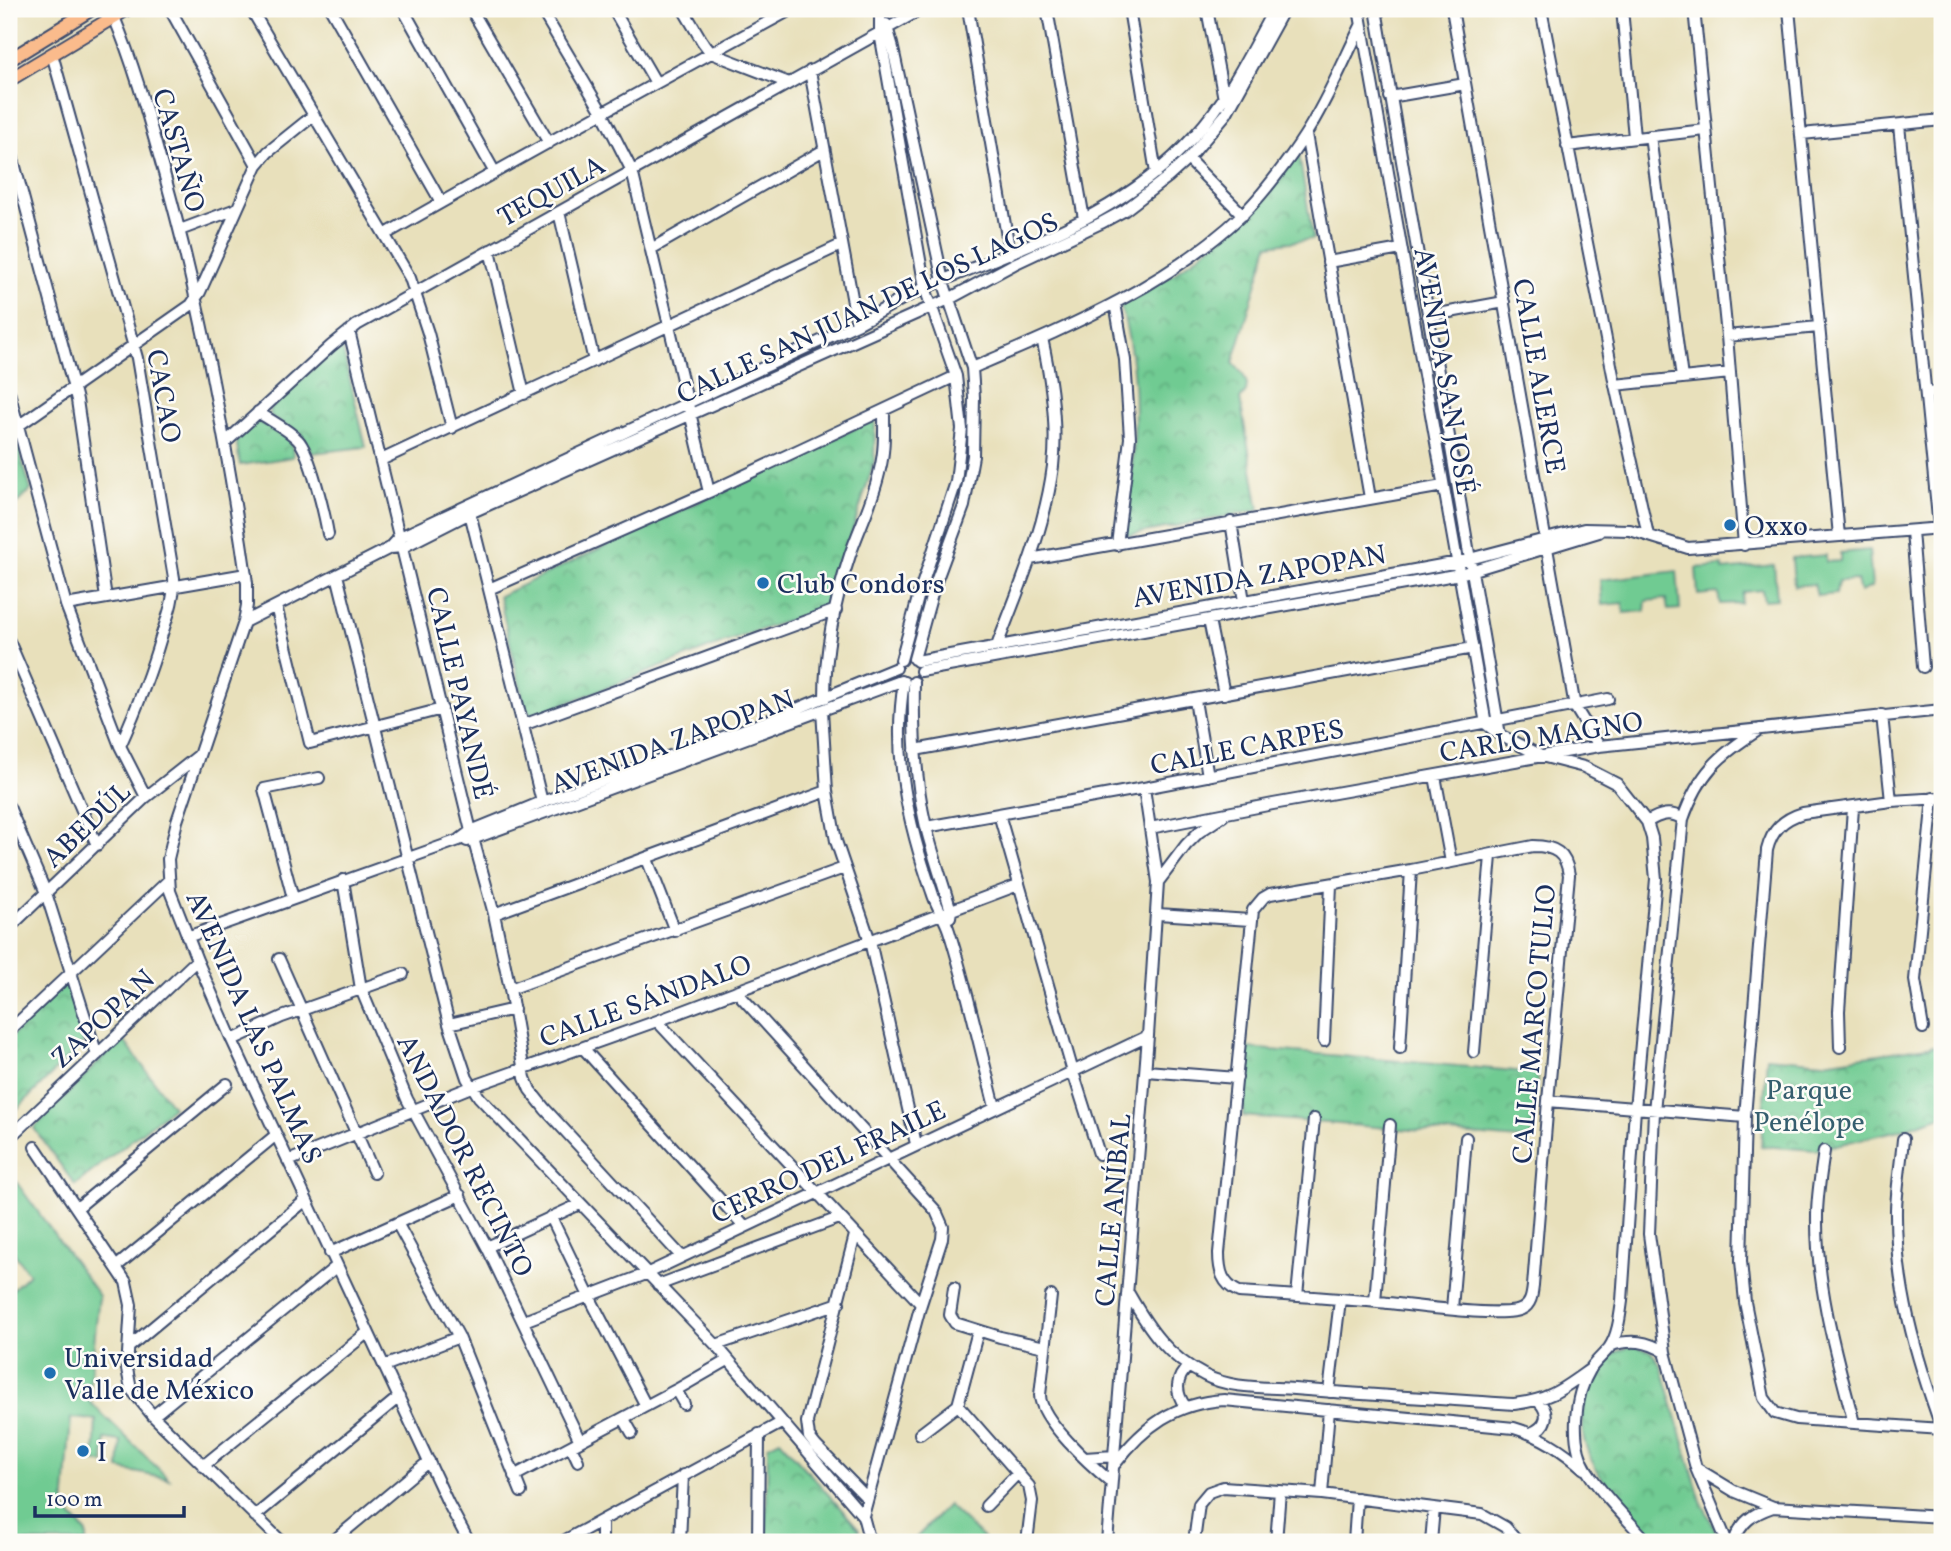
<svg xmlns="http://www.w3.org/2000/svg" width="1951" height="1551" font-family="Vollkorn,serif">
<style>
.grass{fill:#70cb92;stroke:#467d78;stroke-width:2}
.park{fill:url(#park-crowns);stroke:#467d78;stroke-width:2}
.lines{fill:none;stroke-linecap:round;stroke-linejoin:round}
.minor-casing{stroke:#3a4a6c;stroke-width:14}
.major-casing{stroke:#3a4a6c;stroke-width:16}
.minor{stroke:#fff;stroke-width:10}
.major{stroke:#fabb8c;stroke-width:12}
.poi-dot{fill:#1f6fb2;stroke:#fdfcf7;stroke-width:2.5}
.labels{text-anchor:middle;stroke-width:5;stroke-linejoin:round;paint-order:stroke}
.street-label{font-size:28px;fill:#1b2f5e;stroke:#fdfcf7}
.poi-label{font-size:28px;fill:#1b2f5e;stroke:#fdfcf7;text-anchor:start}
.park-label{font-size:28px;fill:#355e6e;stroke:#fdfcf7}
</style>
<defs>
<pattern id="park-crowns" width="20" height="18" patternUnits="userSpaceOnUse" patternTransform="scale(1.75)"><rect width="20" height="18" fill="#70cb92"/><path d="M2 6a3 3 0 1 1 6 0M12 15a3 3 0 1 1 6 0" fill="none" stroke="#5ba57a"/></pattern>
</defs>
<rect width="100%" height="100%" fill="#fdfcf7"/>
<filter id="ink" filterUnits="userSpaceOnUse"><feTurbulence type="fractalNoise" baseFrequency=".0143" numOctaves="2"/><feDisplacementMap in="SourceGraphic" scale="14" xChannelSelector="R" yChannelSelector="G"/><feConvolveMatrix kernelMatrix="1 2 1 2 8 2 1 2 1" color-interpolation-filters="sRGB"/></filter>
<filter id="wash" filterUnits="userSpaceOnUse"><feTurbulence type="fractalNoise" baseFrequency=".00686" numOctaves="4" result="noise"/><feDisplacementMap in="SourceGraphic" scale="28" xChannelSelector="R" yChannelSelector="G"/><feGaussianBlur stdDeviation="1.57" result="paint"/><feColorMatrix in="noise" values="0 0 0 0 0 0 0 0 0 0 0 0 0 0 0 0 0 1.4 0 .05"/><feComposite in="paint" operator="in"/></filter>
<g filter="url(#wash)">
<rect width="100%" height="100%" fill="#e8e0bb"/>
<path class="grass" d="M1869 550 1872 587 1860 592 1857 580 1838 581 1836 594 1817 596 1814 584 1794 586 1792 558 1826 555V562L1840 561V553Z
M1774 565 1777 599 1764 600 1762 590 1743 592 1741 603 1720 604 1718 593 1698 595 1696 568 1722 566 1723 570Z
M1677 571 1680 609 1668 610 1666 599 1646 601 1645 611 1624 613 1623 603 1602 605 1600 580Z
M9 1172 99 1296 88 1400 169 1479 119 1469 121 1441 105 1439 104 1464 94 1461 96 1420 71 1418 64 1508 87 1533V1542H9V1293L29 1274 9 1246Z
M948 1505 987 1542H912Z"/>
<path class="park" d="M1299 154 1313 239 1268 245 1233 363 1243 374 1247 384 1246 392 1240 399 1259 510 1124 536C1134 458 1144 382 1120 304L1174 274 1250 215Z
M339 343 342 347 366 447 312 453C305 432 290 428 271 417L270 409Z
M875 419 874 462 829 606 723 643 533 716 525 707 499 596Z
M255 421 275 429 292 440 293 457 240 465 236 439Z
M12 427 31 490 9 511V429Z
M67 979 84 1042 9 1117V1039Z
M122 1038 173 1107 75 1185 34 1128Z
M1942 1045V1116L1899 1130 1815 1150 1761 1146 1767 1057 1824 1062Z
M1248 1048 1538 1073 1531 1140 1243 1116Z
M1631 1346 1651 1351 1662 1368 1701 1501 1721 1542H1658C1626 1506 1579 1468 1582 1416 1582 1409 1586 1402 1588 1395 1596 1366 1603 1357 1631 1346Z
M780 1440 859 1529 860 1542H766L768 1446Z"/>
</g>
<g filter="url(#ink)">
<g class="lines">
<g class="minor-casing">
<path id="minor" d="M170 9 257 165
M251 9 410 278 428 333 452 428
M331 9 441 202
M403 9 494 171
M471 9 549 143
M541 9 602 112 632 171 709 492
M613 9 656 83
M683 9 702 41 711 53 789 83
M880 9V33L925 288 956 376 962 429 956 482 919 594 901 660
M968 9 1010 254
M1047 9 1084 219
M1129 9 1156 173
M1207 9 1224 99
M1359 9 1486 724 1500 735 1541 756 1584 767 1617 784 1647 822 1652 838 1656 879 1635 1109 1622 1301C1620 1316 1618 1335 1609 1348 1603 1355 1596 1361 1591 1368 1574 1396 1569 1444 1588 1472 1604 1497 1628 1520 1648 1542
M1376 9 1500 735
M1452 9 1575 707 1599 746
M1541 9 1615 385 1648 535
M1622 9 1634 137
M1694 9 1727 336 1744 545
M1789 9 1839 536
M114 17C135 67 149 120 164 173 202 308 227 444 247 583V605L244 622 177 821 168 859 170 891 197 960 232 1040 448 1503 469 1542
M886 24 892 44 943 281 972 368 974 397 973 456 964 506 934 587 914 659
M52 54 137 358 174 578C175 599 167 618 161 637 150 675 136 710 120 746
M810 71 857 324
M1390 97 1465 84
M1899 125 1939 528
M1306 134 1370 498
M1802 134 1942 120
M1650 136 1682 378
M9 144 77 400 106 598
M1567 146 1705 130
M1188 159 1243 215
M559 212 594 361
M180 230 236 209
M386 234C520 157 656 83 792 9
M651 249 824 150
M490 250 524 394
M1328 262 1401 249
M1115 303 1125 360 1130 438 1117 545
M1428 316 1504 302
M349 331 471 831 494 914 510 989 525 1078 530 1090 545 1109 681 1256
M1727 336 1818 327
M972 368C1068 327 1166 287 1243 214 1262 196 1291 157 1305 135 1327 101 1343 62 1361 26
M1615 385 1730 373
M9 392 66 605 120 746 146 797
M1926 393 1942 392
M258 412C271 421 288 429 298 440 310 452 325 516 328 534
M18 426 191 305 200 292 257 165 268 152 314 115
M226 442 331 346 357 325 922 9
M381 460 841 245
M470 513 542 802
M1231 522 1244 601
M1912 531 1923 667
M390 548 403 547 470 513 949 299 1014 264 1101 223 1125 210 1168 177 1188 159 1226 114 1284 9
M1030 559 1443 486
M337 575 449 1024 467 1078 479 1097 716 1345 863 1516 870 1542
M489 589 709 492 956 376
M66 605 246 574
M276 606 310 743 442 709
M1209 620 1224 694
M244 622 390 548 400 537 857 324C880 312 903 297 927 287 1025 245 1122 217 1195 135 1229 98 1250 53 1274 9
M9 641 97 845
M997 646C1019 588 1045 529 1053 466 1058 424 1051 379 1042 338
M917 661 1458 562 1584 529 1630 530 1688 548 1942 528
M921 671 1460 574 1599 532
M904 682C892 754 908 825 932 892 936 906 945 918 949 931 967 988 980 1048 995 1107
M914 682C913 730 915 780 926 827 933 855 943 883 951 911L950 917
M825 698C825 650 835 600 850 555 860 526 874 499 880 469 885 450 884 430 884 410
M1195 700 1208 776
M822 710 827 791 836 841 870 941 916 1144
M1882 715 1891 801
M523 725 836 610
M915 750 1473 648
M1435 776 1451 862
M1144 788 1158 882
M9 807 46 893 97 1055
M999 814 1073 1072 1099 1154
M1647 822C1660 814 1670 811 1683 819
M926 827 1144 788 1608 699
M1150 828 1273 804 1599 746 1942 710
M467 841 901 681
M1533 846C1555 846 1566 853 1569 875L1548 1101 1533 1286C1532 1295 1531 1305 1522 1309 1505 1319 1404 1304 1378 1302 1332 1298 1285 1295 1239 1292 1222 1284 1219 1271 1219 1253L1253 910 1263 898 1270 894 1411 870Z
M647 859 675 931
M343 880 361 989 407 1099 487 1247 580 1441
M293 898 264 789 319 778
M494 914 827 791
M1158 914 1250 920
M9 928 146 797 198 756
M187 937 459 840 471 831 542 802 765 722 896 668
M279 959 374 1173
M510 989 844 868
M736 991 936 1211 943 1227 942 1239 921 1304 863 1516
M657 1021 921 1304
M449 1024 514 1009
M1923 1028 1915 980 1933 798
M9 1031 168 881
M232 1040 282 1017 403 974
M1324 1041 1331 885
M1840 1047 1839 1011 1853 808
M583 1048 744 1226
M1400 1048 1411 870
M1474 1052 1491 856
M1146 1071 1237 1078
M1548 1101 1745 1117
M9 1138 197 960
M1903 1139C1901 1162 1897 1186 1896 1209 1895 1286 1916 1357 1942 1429L1796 1419 1775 1413 1764 1398 1745 1302 1741 1261 1745 1117 1767 850C1772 830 1783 819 1803 813L1891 801 1942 798
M35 1147 126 1282 131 1305 127 1369 131 1389 153 1416 282 1542
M1824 1151C1821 1173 1817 1195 1817 1216 1816 1286 1836 1355 1854 1423
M288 1161 471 1087 657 1021 1018 885
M77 1208 227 1084
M551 1217 590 1298 646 1406
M397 1223 459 1337 521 1492
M855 1235 807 1422 809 1437 816 1446 867 1498
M487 1247 580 1204
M330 1253 460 1195
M117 1266 276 1135
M658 1285 839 1218
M954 1288 950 1315 955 1323 1000 1337 1045 1347
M1129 1294C1149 1329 1168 1357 1204 1375 1230 1389 1266 1387 1294 1389 1367 1395 1441 1399 1514 1404 1549 1400 1561 1390 1589 1370
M1051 1296 1040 1395C1040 1420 1092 1466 1111 1482
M1297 1296 1314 1119
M1375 1301 1390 1125
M1452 1309 1466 1138
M524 1321 646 1274 1148 1036
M716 1345 839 1303
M1611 1345C1632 1339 1647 1341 1665 1352
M129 1347 306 1200
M384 1366 459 1337
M676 1390 684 1404
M1329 1392 1340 1300
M958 1405 1029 1486 1032 1501 1027 1542
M1185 1406C1175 1392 1175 1378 1189 1366
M153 1416 337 1266
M624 1419 632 1433
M1531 1433C1547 1427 1551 1413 1538 1401
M920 1434 958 1405 978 1331
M571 1446 578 1461
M1085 1458 1114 1456
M1115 1464C1144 1426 1175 1403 1224 1400L1514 1428C1542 1436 1563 1450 1584 1469
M203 1466 368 1332
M1696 1468 1734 1491 1773 1507 1942 1517
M514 1476 676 1390 728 1360
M1322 1494 1329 1410
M986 1506 1018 1473
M255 1516 399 1397
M332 1542 429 1461
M562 1542 781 1423
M602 1542V1521
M680 1542 683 1475
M758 1542 759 1434
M1107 1542 1148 1036 1158 882 1186 845 1199 832 1223 816
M1194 1542 1199 1504 1209 1492 1223 1487 1322 1494 1482 1514 1505 1527 1519 1542
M1276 1542 1280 1491
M1354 1542 1357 1498
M1431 1542 1434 1508
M1727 1542 1696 1468 1665 1352 1649 1234 1654 1111 1683 819C1699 773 1719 755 1760 729
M1734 1542C1741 1521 1753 1514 1773 1507"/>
</g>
<g class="major-casing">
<path id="major" d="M9 60 92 9
M9 80 127 9"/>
</g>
<use href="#minor" class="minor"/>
<use href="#major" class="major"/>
</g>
</g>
<g class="poi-dot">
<circle cx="1730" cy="525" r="7"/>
<circle cx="763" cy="583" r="7"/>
<circle cx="50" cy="1373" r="7"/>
<circle cx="83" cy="1451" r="7"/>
</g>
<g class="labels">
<g class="street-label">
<text transform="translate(180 150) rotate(74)" y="10">CASTAÑO</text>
<text transform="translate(551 190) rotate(-29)" y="10">TEQUILA</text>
<text transform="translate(867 307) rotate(-25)" y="10">CALLE SAN JUAN DE LOS LAGOS</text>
<text transform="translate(1446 371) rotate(80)" y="10">AVENIDA SAN JOSÉ</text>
<text transform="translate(1540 376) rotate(80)" y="10">CALLE ALERCE</text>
<text transform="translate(165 396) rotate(80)" y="10">CACAO</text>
<text transform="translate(1259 575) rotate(-10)" y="10">AVENIDA ZAPOPAN</text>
<text transform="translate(461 693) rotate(77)" y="10">CALLE PAYANDÉ</text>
<text transform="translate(1541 736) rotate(-9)" y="10">CARLO MAGNO</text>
<text transform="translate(672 741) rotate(-20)" y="10">AVENIDA ZAPOPAN</text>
<text transform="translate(1247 746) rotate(-11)" y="10">CALLE CARPES</text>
<text transform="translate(86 824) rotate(-44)" y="10">ABEDÚL</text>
<text transform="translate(645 1000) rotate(-20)" y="10">CALLE SÁNDALO</text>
<text transform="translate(102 1018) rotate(-43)" y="10">ZAPOPAN</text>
<text transform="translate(1533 1024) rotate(-85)" y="10">CALLE MARCO TULIO</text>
<text transform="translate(255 1027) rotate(66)" y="10">AVENIDA LAS PALMAS</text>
<text transform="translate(466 1155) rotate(63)" y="10">ANDADOR RECINTO</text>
<text transform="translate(828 1161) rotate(-25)" y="10">CERRO DEL FRAILE</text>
<text transform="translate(1112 1210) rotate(-85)" y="10">CALLE ANÍBAL</text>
</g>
<g class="poi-label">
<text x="1744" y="535">Oxxo</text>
<text x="777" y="593">Club Condors</text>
<text x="64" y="1367">Universidad<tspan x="64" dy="32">Valle de México</tspan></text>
<text x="97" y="1461">I</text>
</g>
<g class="park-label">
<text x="1809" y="1099">Parque<tspan x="1809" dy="32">Penélope</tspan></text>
</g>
</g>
<rect width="1951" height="1551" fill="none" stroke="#fdfcf7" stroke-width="35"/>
<path d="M35 1506v10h149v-10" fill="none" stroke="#1b2f5e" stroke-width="3.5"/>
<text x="46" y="1506" font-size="21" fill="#1b2f5e" stroke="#fdfcf7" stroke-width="5" paint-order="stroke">100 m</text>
</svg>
